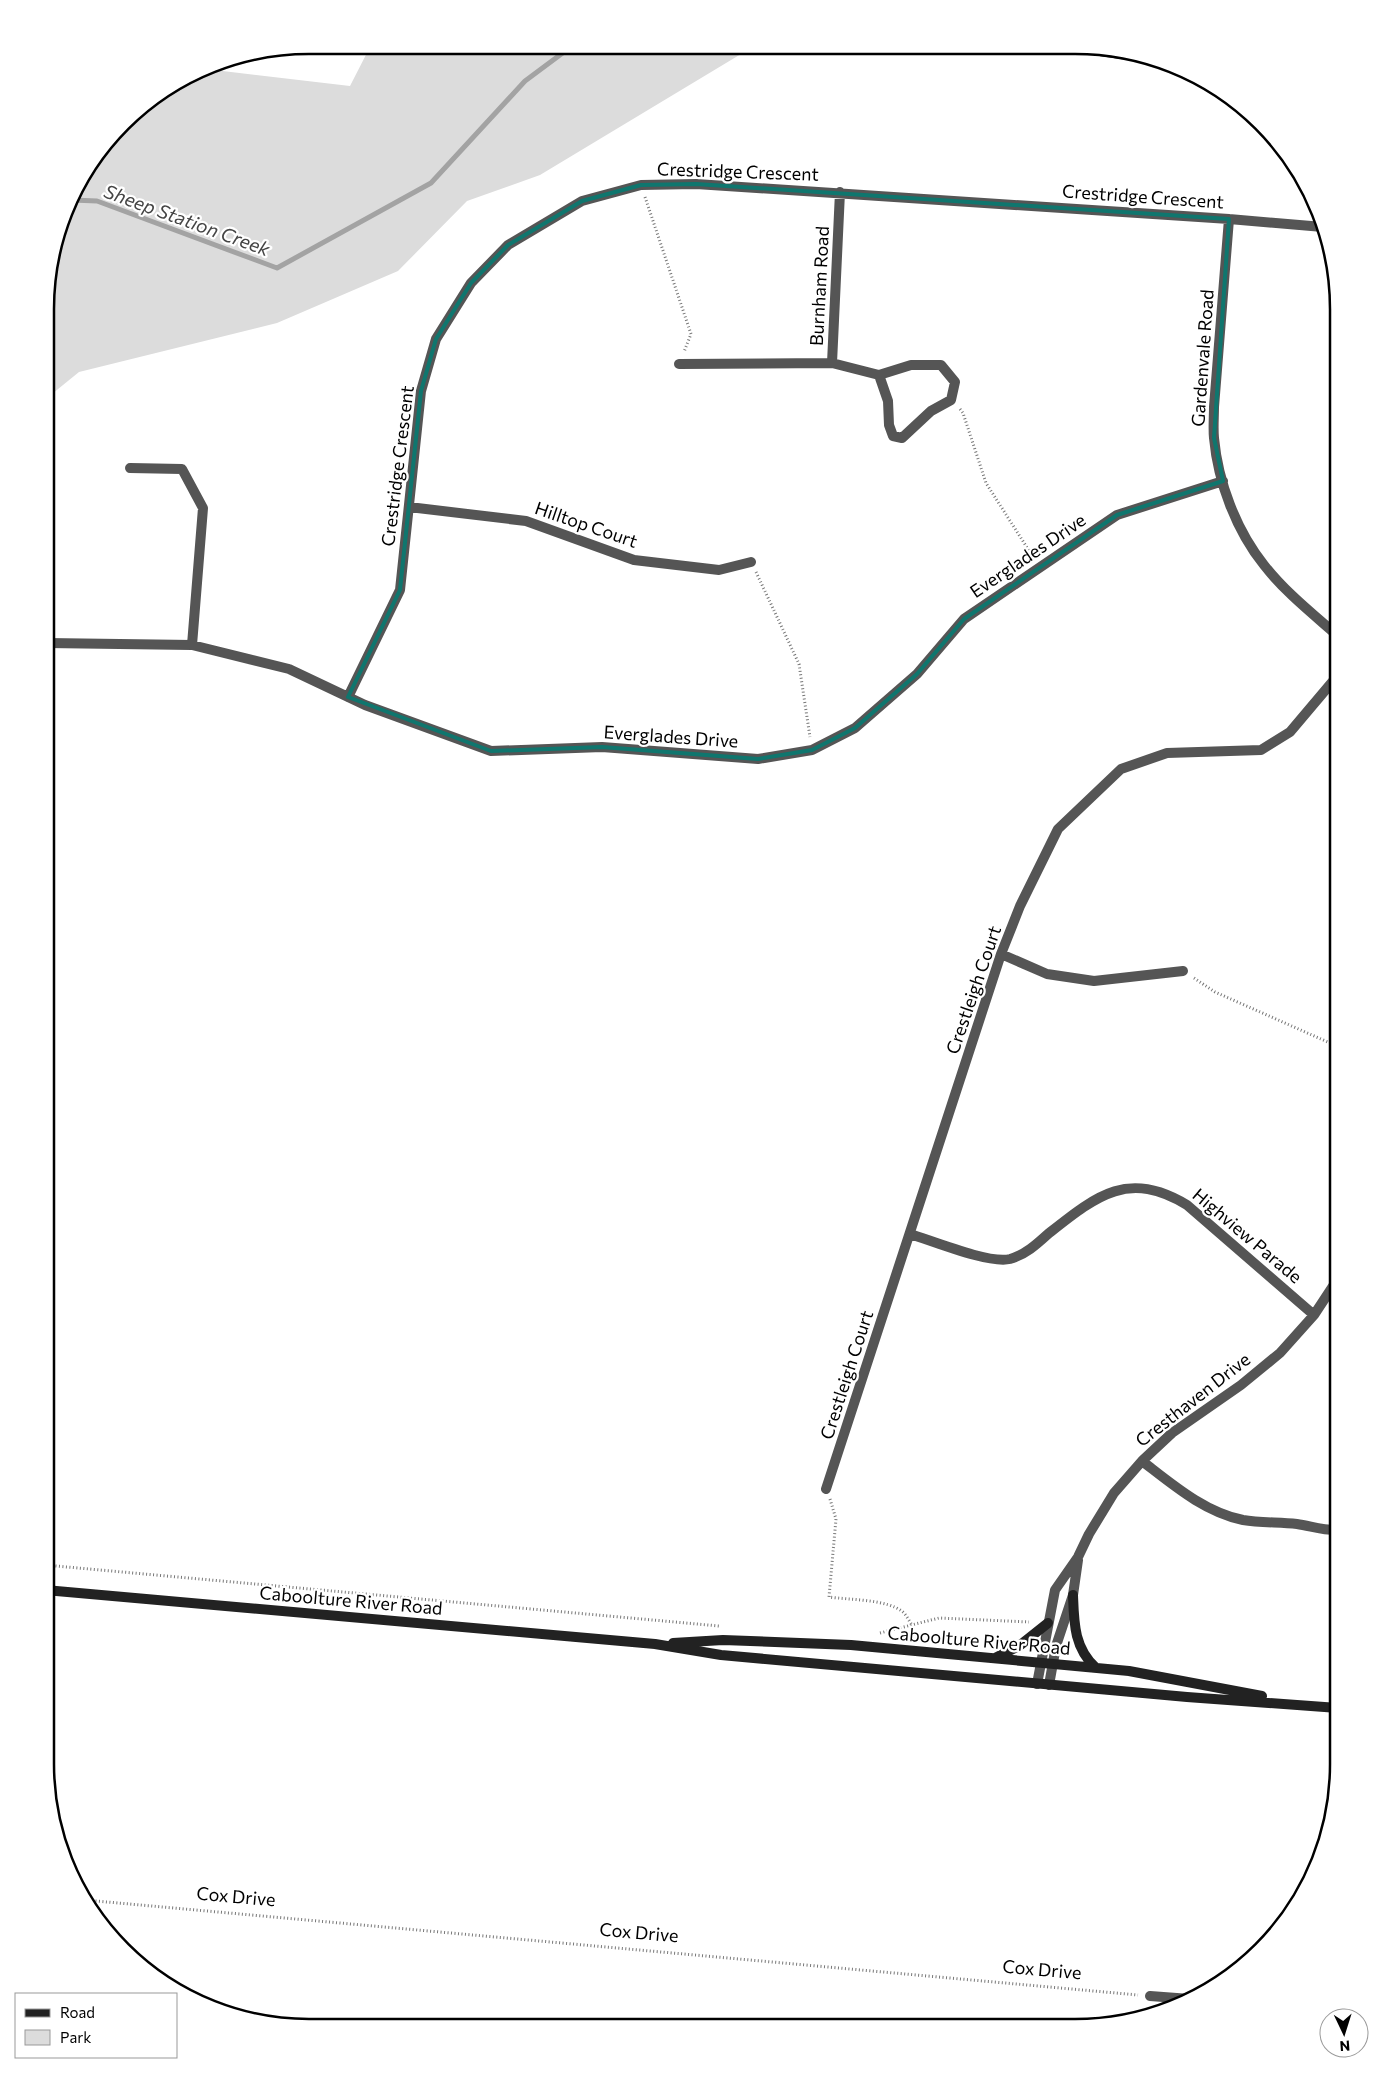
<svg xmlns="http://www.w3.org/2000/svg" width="1384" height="2073" font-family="Commissioner,sans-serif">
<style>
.green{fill:#dcdcdc}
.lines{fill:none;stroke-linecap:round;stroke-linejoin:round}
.stream{stroke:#a3a3a3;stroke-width:5}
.path{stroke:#777;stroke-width:3;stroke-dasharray:1 2.5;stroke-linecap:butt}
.street{stroke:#555;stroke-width:10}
.secondary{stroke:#222;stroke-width:10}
.marked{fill:none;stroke:#0f766e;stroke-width:4;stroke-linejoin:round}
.labels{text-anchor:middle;stroke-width:4.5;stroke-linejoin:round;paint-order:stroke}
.street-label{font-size:18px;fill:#000;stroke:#fff}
.water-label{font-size:19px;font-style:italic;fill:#444;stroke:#fff}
.rim{fill:none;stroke:#000;stroke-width:2.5}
</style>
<rect width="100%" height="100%" fill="#fff"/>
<path class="green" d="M371 45 747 46 741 54 540 175 467 201 398 271 277 323 79 372 47 398V274L80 177 135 110 206 69 350 86Z"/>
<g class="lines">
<path class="stream" d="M632 46 665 51 673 46
M72 200 97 201 277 268 431 183 525 81 572 46"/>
<path class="path" d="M645 197 691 334 684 352
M960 409 963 413 986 483 1033 557
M756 572 799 664 810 737
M1194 978 1215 992 1339 1047
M830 1499 836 1519 829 1597C850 1600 887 1599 903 1612 907 1616 909 1621 912 1625
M45 1565 719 1626
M880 1633 939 1618 1029 1622
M85 1900 1138 1995"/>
<path class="street" d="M840 192 832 363 879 375 911 365H941L955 382 951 400 931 411 902 438 893 436 889 425 888 401 879 375
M1229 219 1214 407C1214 417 1213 428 1214 438 1218 482 1236 530 1264 565 1285 592 1313 614 1339 637
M679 364 832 363
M130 468 182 469 203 508 192 645
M409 507 526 521 634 560 719 570 751 562
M47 643 192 645 289 669 365 705 491 751 602 747 758 759 812 750 855 728 917 674 964 619 1117 515 1223 481
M348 697 400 590 421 391 436 339 471 283 508 245 582 201 641 185 696 184 1229 219 1323 227
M1001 954 1047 974 1094 981 1183 971
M910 1234C933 1241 989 1264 1010 1259 1025 1255 1037 1244 1048 1234 1096 1196 1128 1169 1187 1205L1314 1315
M1142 1461C1172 1484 1204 1512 1243 1520 1261 1523 1279 1522 1297 1524 1311 1526 1324 1531 1339 1530
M826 1489 1001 954 1020 906 1058 829 1121 769 1167 753 1261 750 1290 732 1339 674
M1037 1684 1055 1590 1078 1557 1089 1534 1114 1493 1142 1461 1172 1433 1241 1385 1280 1353 1314 1315 1339 1277
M1049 1685 1056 1646 1073 1595 1078 1560
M1150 1996 1190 1999"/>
<path class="secondary" d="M1072 47 1149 58
M45 1590 655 1644 721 1655 1187 1697 1338 1708
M1073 1595C1074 1623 1074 1648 1096 1668
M673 1643 723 1640 851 1645 937 1653 1129 1671 1262 1696
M995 1658 1019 1646 1048 1623"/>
</g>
<path class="marked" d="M696 184 1229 219 1214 438 1223 481 1117 515 964 619 917 674 855 728 812 750 758 759 602 747 491 751 348 697 400 590 421 391 436 339 471 283 508 245 582 201 641 185Z"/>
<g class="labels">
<g class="street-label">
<text transform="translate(738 172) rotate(2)" y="6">Crestridge Crescent</text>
<text transform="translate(1143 197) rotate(4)" y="6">Crestridge Crescent</text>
<text transform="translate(820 286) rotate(-87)" y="6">Burnham Road</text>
<text transform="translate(1203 358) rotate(-86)" y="6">Gardenvale Road</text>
<text transform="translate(398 466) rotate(-83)" y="6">Crestridge Crescent</text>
<text transform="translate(586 525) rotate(19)" y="6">Hilltop Court</text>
<text transform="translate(1028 556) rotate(-34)" y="6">Everglades Drive</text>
<text transform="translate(671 737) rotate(4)" y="6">Everglades Drive</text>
<text transform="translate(974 990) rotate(-71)" y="6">Crestleigh Court</text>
<text transform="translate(1247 1236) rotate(40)" y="6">Highview Parade</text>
<text transform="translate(847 1375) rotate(-72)" y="6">Crestleigh Court</text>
<text transform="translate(1193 1400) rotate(-38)" y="6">Cresthaven Drive</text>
<text transform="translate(351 1601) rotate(5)" y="6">Caboolture River Road</text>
<text transform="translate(979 1641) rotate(5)" y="6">Caboolture River Road</text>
<text transform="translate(236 1897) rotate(5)" y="6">Cox Drive</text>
<text transform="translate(639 1933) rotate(5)" y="6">Cox Drive</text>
<text transform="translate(1042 1970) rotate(5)" y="6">Cox Drive</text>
</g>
<g class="water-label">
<text transform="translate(187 220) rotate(20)" y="7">Sheep Station Creek</text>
</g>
</g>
<path d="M0 0H1384V2073H0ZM309 54H1075A255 255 0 0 1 1330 309V1764A255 255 0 0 1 1075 2019H309A255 255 0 0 1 54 1764V309A255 255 0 0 1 309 54Z" fill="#fff" fill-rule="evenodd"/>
<path class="rim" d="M309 54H1075A255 255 0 0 1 1330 309V1764A255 255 0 0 1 1075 2019H309A255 255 0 0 1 54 1764V309A255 255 0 0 1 309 54Z"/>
<rect x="15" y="1993" width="162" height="65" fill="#ffffff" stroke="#999999"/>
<rect x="25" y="2009" width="25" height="8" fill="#222222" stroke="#999999"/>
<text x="60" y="2018" font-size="15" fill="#000000">Road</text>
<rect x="25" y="2030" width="25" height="15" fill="#dcdcdc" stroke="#999999"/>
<text x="60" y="2043" font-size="15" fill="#000000">Park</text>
<g transform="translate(1344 2033) rotate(176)"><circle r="24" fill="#ffffff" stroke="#999999"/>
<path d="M0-4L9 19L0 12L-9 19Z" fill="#000000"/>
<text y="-8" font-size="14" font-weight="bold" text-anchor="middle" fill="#000000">N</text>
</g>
</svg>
